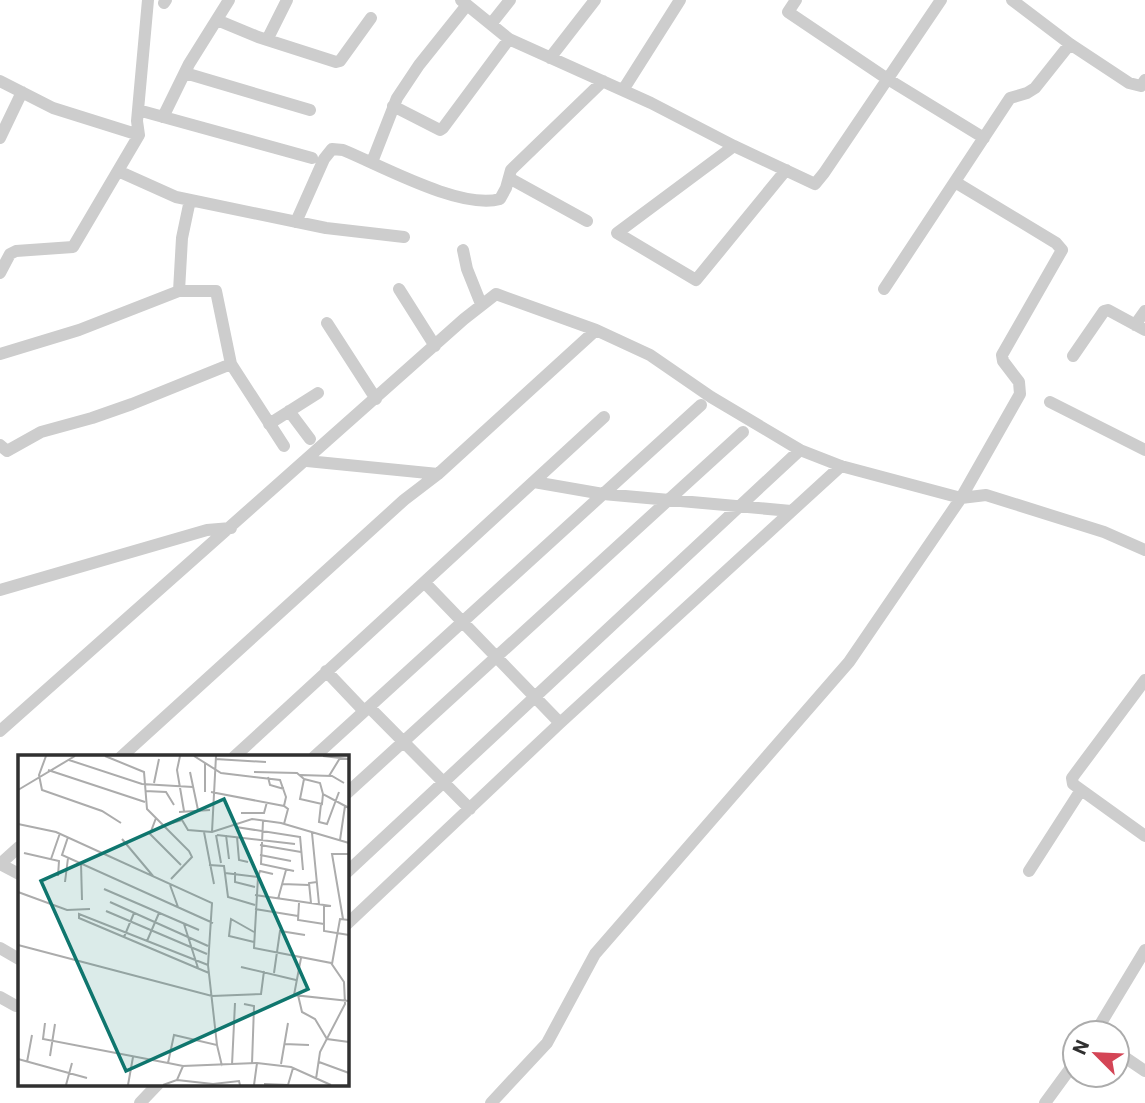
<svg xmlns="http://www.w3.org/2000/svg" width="1145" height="1103" font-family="Roboto,sans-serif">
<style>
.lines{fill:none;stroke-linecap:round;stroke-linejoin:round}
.street{stroke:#cdcdcd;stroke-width:12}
.inset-road{fill:none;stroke:#acacac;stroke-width:2}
.view{fill:#0f766e;fill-opacity:0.15;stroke:#0f766e;stroke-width:3.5}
.inset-edge{fill:none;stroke:#303030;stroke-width:3.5}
</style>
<rect width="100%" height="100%" fill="#fff"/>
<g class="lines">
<path class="street" d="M461 0 509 39 651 103 734 146 815 184 824 173 941 0
M796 0 788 12 886 78 984 138
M1012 0 1070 44 1129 83 1141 86 1145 80
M164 3 166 0
M217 20 258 37 336 62 340 61 371 18
M491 24 510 0
M267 40 287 0
M550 58 595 0
M185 73 310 110
M0 81 53 108 139 135
M623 90 680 0
M393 106 440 130 443 128 509 39
M138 110 312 158
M163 117 189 64 229 0
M0 138 22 92
M734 146 617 233 696 280 786 170
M372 162 397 98 419 65 467 5
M118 171 176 197 326 228 404 237
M509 178 587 221
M296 222 324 159 332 149 343 150C382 166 461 210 500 199L506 188 511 170 603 81
M463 250 467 269 481 304
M0 273 10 254 16 251 73 247 139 135 137 121 148 0
M399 289 435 346
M884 289 1010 98 1027 93 1035 88 1070 44
M179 291 182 238 190 200
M327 323 376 399
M1135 325 1145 311
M0 354 79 330 179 291H216L231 364 284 446
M1073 356 1104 311 1108 310 1145 330
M1050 402 1145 450
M289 411 310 439
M269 424 318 393
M0 445 7 451 41 432 92 418 132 404 231 364
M307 461 438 474
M534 482 603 494 791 511
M425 583 560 723
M0 590 207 530 231 528
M326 671 364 711
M1145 680 1072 778 1073 784 1145 836
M369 707 470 809
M0 731 464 319 496 294 596 330 650 355 711 397 800 450 841 466 961 498 986 495 1104 532 1145 550
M121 757 404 500 438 474 596 330
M234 757 604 417
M314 757 701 405
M346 794 743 432
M0 864 19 847
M0 864 19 874
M1029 871 1081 790
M346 873 800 450
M346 925 560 723 841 466
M0 948 19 959
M0 997 16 1006
M1095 1033 1145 950
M1117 1052 1145 1071
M140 1103 158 1084
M491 1103 547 1043 595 954 849 662 961 498 1020 394 1019 382 1003 361 1002 355 1062 250 1056 243 955 182
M1045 1103 1075 1062"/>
</g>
<g transform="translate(18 755)">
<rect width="331" height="331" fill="#fff"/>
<path class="inset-road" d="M28 1 21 20 24 35 84 56 103 68M87 1 126 17 129 54 171 96 174 102 153 124M162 1 159 15 166 56M176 1 203 18 262 25 268 42 266 51M305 1 331 4M197 4 248 7M51 5 124 29 175 32M187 8V37M30 15 127 47M172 17 180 55M236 17 279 18 286 24M282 20 314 21 326 28M311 21 322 3M250 22 252 30 266 34M136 28 141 4M0 35 57 1M127 36 148 37 156 50M193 37 266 51 270 54 266 69M305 39 302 28 286 24 282 44 304 49 305 39 331 53M303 49 301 67 309 69 321 37M161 57 192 55M223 58H246L249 47M138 63 132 79 163 110M245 66 243 109 276 116M0 69 38 77 194 148 190 210 199 290M147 70 164 65 170 75 194 77 234 64 263 68 331 88M218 72 282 82M186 77 196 129M194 77 198 1M294 78 301 149M198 80 203 108M199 80 277 89M208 80 211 104M282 81 285 115M50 82 44 100 195 168M219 82 221 105 230 107M104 84 135 121M322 85 327 51M242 90 283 97M6 98 41 106 40 121M242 100 273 106M33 104 42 78M63 108 64 145M191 110 206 111 210 142 237 150M217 117V127L237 132M207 118 240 122M255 119 242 116 240 122 236 193 313 208 326 227 327 249 302 297 298 324M47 127 50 103M264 129 291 130M152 130 160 152M86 134 181 175M0 137 49 155 72 154M237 140 313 151M260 144 268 115M92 147 190 191M281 148 280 165 306 169M293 148 291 128 299 127M306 150V176L331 180M237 154 280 161M88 156 189 199M325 164 314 99H331M166 169 180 213M106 182 116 158M129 186 141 158M236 187 211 181 213 164 236 177M0 190 194 241 243 239 246 216M283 203 276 240 331 246M314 209 322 164 331 165M190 210 61 159V163L191 218M223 212 278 225M256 218 262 176 287 180M280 240 284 257 297 264 309 284 331 287M226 249 236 251 234 309M27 268 25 284 150 308M266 289 291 290M32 301 37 269M0 304 69 323M9 307 14 280M301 307 331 318M263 309 270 268M214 310 217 248M165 311 150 308 156 280 199 290 204 311M159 325 195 329 221 326 222 330M246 329 270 330 275 313M48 330 54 308M110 330 115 302M145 330 159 325 165 311 239 308 273 312 313 330M236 330 239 308"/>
<path class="view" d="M206 44 290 234 108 316 23 126Z"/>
<rect width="331" height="331" class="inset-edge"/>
</g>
<g transform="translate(1096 1054) rotate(294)"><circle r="33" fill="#ffffff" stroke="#acacac" stroke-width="2"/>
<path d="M0-5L12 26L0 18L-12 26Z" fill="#d44556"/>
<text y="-10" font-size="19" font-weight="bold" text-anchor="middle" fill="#303030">N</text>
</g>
</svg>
